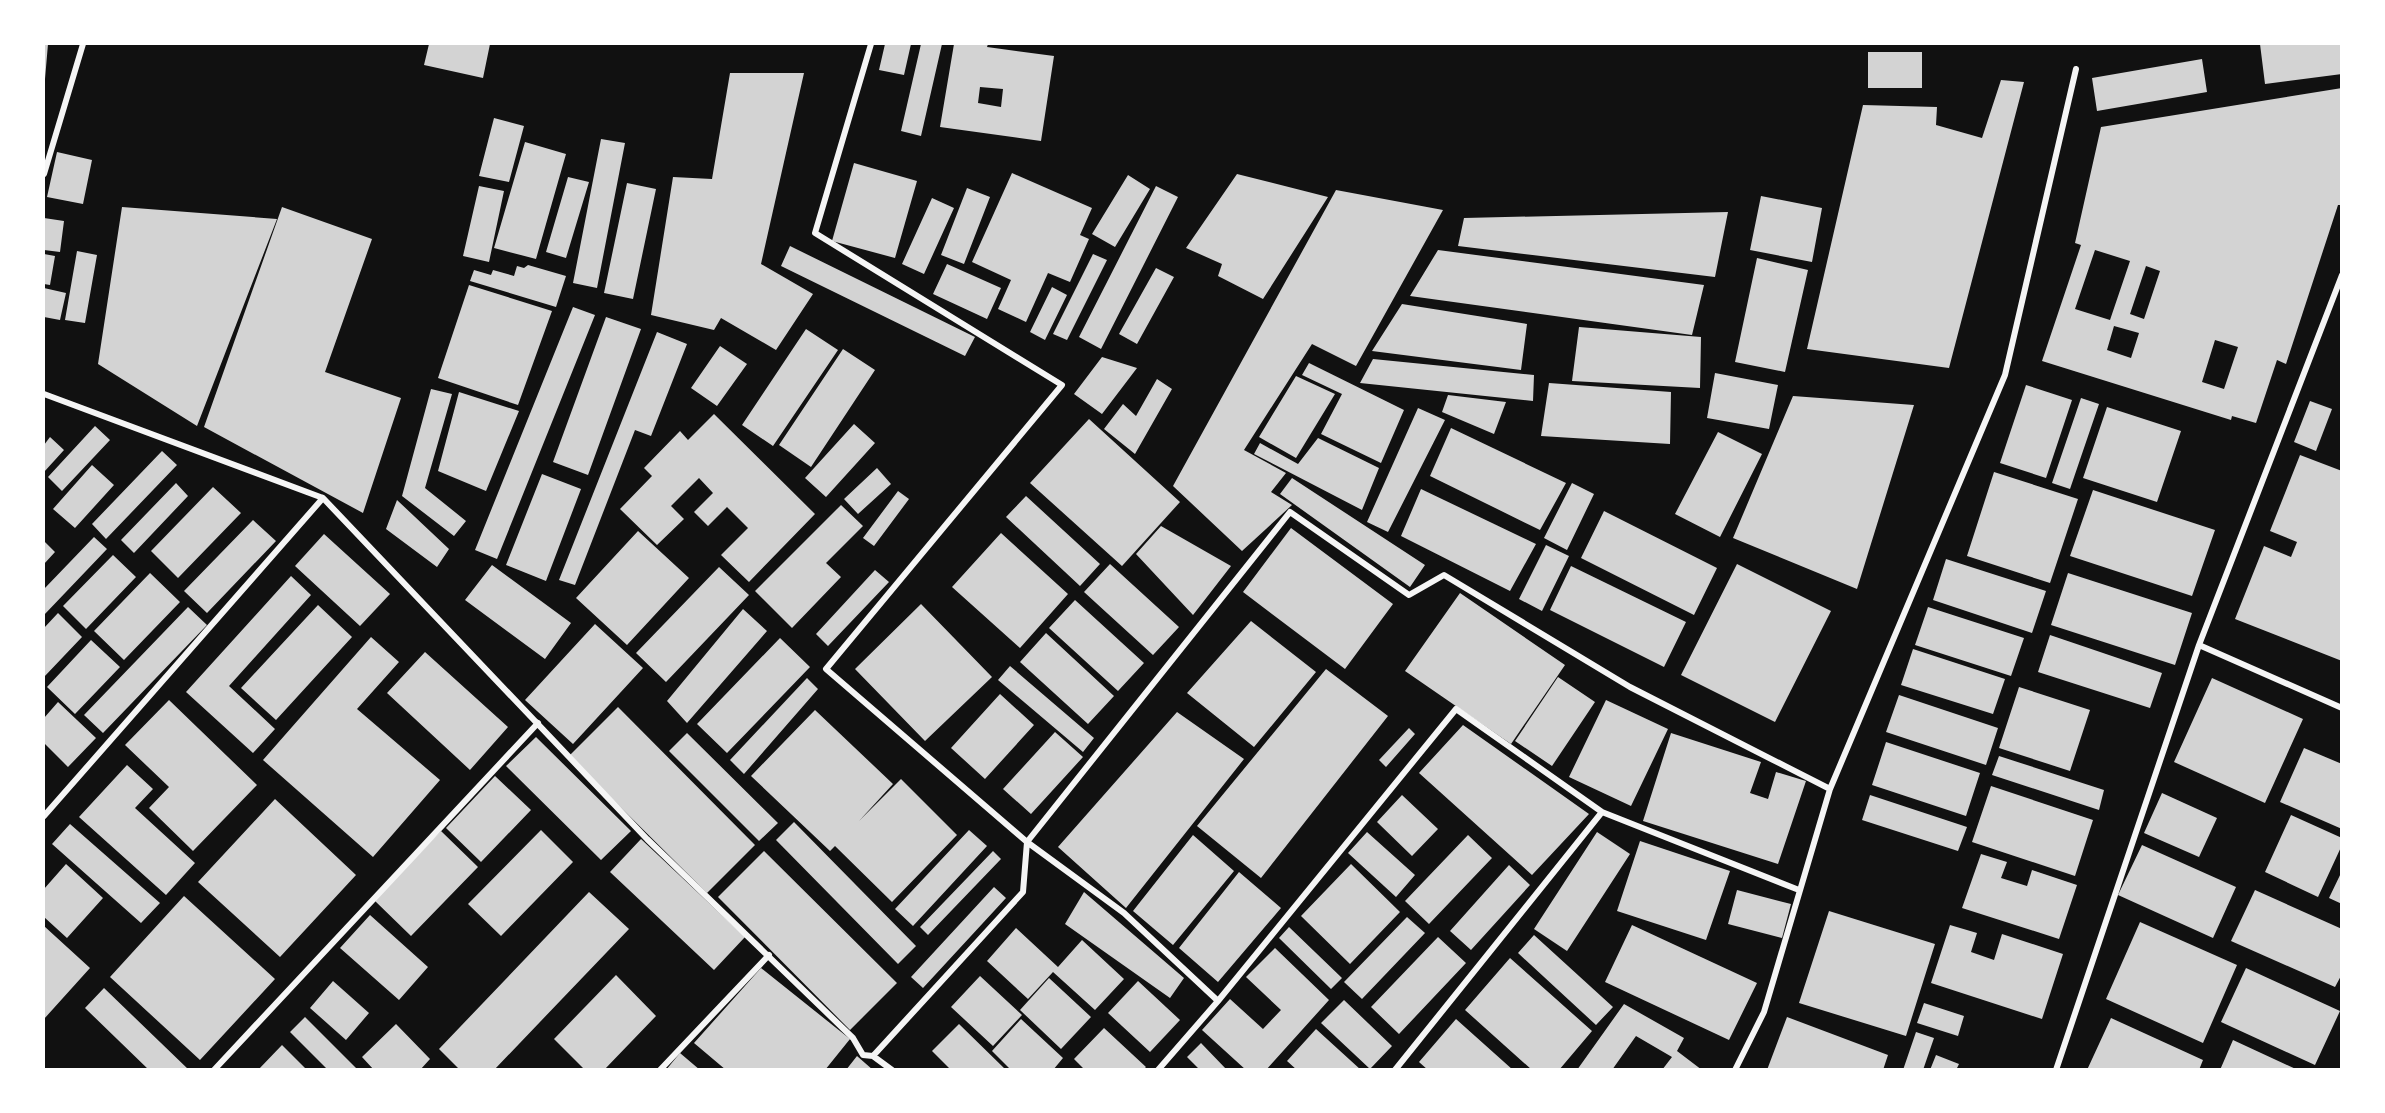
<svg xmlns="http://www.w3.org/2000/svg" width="2385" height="1113" font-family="'Golos Text',sans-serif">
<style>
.building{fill:#d3d3d3;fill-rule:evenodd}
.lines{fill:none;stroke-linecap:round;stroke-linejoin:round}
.minor{stroke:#f5f5f5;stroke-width:6}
</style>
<rect width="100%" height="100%" fill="#111"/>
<path class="building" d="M44 44H48L45 79H44Z
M429 44H490L483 78 424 65Z
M885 44H911L904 75 879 70Z
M921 44H942L921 136 901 131Z
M954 44H988L987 47 1054 56 1041 141 940 127ZM980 87 1003 89 1001 107 978 103Z
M2260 44H2342V74L2265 84Z
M1868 52H1922V88H1868Z
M2202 59 2207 92 2097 111 2092 78Z
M730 73H804L761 264 813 294 776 350 721 318 714 330 651 315 673 177 712 179Z
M2001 80 2024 82 1949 368 1807 349 1863 105 1937 107 1936 125 1982 138Z
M2342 88V205H2338L2286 364 2277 360 2256 423 2232 416 2231 420 2042 361 2081 245 2075 243 2101 127ZM2095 250 2130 261 2110 320 2075 309ZM2146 266 2160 271 2144 319 2130 314ZM2114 326 2139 333 2131 358 2107 350ZM2215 340 2238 347 2224 389 2202 382Z
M494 118 524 126 509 182 479 176Z
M601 139 625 143 597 288 573 283Z
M525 142 566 154 536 259 494 248Z
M57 152 92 160 83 204 47 197Z
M854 163 917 181 895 258 832 241Z
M1012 173 1092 208 1080 235 1089 239 1070 282 1048 273 1026 322 998 309 1011 280 972 262Z
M1237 174 1328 197 1263 299 1218 276 1222 264 1186 248Z
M1128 175 1150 189 1115 247 1092 234Z
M568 177 589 182 566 258 546 252Z
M627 183 656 189 633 299 604 293Z
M479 186 504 191 489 262 463 256Z
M1156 186 1178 197 1101 349 1079 337Z
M967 188 990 197 964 264 941 255Z
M1336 190 1443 210 1356 366 1312 344 1244 450 1286 473 1271 492 1292 505 1242 551 1173 486Z
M1761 196 1822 208 1812 262 1750 250Z
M932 198 954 208 924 274 902 264Z
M122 207 277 219 197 426 98 364Z
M282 207 372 239 325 372 401 398 363 513 204 427Z
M1728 212 1715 277 1458 246 1464 218Z
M44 218 64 221 60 252 44 250Z
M790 246 975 337 965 356 781 266Z
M1438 250 1704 285 1692 335 1410 296Z
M77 251 97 255 85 323 65 320Z
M44 254 55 256 50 285 44 284Z
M1093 254 1107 260 1067 340 1053 334Z
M1757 258 1808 270 1785 372 1735 362Z
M947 264 1001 288 987 319 933 294Z
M528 265 566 276 556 307 470 281 474 270 491 275 493 270 514 276 517 266 524 268Z
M1156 268 1174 277 1137 344 1119 334Z
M469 285 552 311 518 405 438 378Z
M1052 287 1067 295 1045 340 1030 332Z
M44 288 66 293 60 320 44 317Z
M1402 304 1527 324 1521 370 1372 351Z
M573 307 595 315 497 559 475 550Z
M606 317 641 329 588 475 553 462Z
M1579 327 1701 337 1700 388 1572 381Z
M806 329 838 350 773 446 742 425Z
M657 332 687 344 651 436 635 430 575 585 559 580Z
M720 346 747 364 717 406 691 388Z
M843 349 875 370 811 467 779 445Z
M1102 357 1137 368 1102 414 1074 394Z
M1373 359 1534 375 1533 401 1360 383Z
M1309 363 1404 410 1381 463 1321 434 1342 394 1302 375Z
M1715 373 1778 385 1769 429 1707 418Z
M1296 376 1335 394 1296 458 1259 437Z
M1157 379 1172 389 1135 454 1104 429 1123 404 1136 416Z
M1549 383 1671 392 1670 444 1541 436Z
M2026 385 2072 400 2046 478 2000 463Z
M431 389 452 394 425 488 466 521 454 536 402 496Z
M459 392 519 411 486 491 438 471Z
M1448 395 1506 402 1494 434 1442 412Z
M1793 396 1914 405 1857 589 1733 538Z
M2081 398 2099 404 2070 489 2052 483Z
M2310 401 2332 409 2316 451 2294 442Z
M2107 407 2181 431 2157 502 2083 478Z
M1418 408 1445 420 1388 532 1367 522Z
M714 414 815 514 749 582 721 555 748 528 727 507 708 526 694 512 713 493 699 478 671 506 684 519 657 545 620 509 652 476 644 468 680 431 688 440Z
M1089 419 1180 502 1122 566 1030 483Z
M854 424 875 443 826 497 805 478Z
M95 426 110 440 62 491 48 477Z
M1451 428 1566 483 1540 530 1430 476Z
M1718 432 1762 454 1720 537 1675 514Z
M50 437 64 450 44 472V445Z
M1318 438 1379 468 1362 510 1254 454 1260 443 1298 464Z
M162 451 177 465 106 539 92 524Z
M2300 455 2342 471V661L2235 619 2264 546 2291 557 2297 542 2270 531Z
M92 465 114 485 75 528 53 509Z
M877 468 891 484 858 514 844 499Z
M1994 472 2078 499 2050 583 1967 556Z
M542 474 581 489 546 581 506 565Z
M1292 478 1425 565 1410 587 1280 494Z
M176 483 188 496 134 553 121 540Z
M1572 483 1594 494 1567 550 1544 538Z
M213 487 241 513 178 578 151 551Z
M1421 489 1536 544 1510 591 1401 536Z
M2093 490 2215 530 2192 596 2070 556Z
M898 491 909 499 874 546 863 538Z
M1026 496 1100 564 1080 586 1006 517Z
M397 500 449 549 437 567 386 529Z
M841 505 863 526 826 563 841 577 792 628 755 591Z
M1604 511 1717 568 1694 615 1581 558Z
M253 520 276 541 207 613 184 591Z
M1161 526 1231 566 1193 615 1136 554Z
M1291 528 1393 604 1345 669 1243 592Z
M638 531 689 578 627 645 576 598Z
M1001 533 1068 594 1020 648 952 587Z
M324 534 390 594 360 626 295 566Z
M94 537 107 549 44 615V589Z
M44 541 55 552 44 564Z
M1546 545 1569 556 1542 611 1519 599Z
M113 555 136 577 86 629 63 606Z
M1946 559 2046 591 2032 633 1933 600Z
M1110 564 1179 627 1153 655 1084 592Z
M1737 564 1831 611 1775 722 1681 675Z
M492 565 571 623 545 659 465 600Z
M1571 566 1686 622 1664 667 1550 610Z
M719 567 749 595 666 682 636 653Z
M875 570 889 582 828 646 816 634Z
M150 573 180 602 124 660 94 631Z
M2068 573 2192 613 2175 665 2051 625Z
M291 576 311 595 229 686 275 729 253 753 186 692Z
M1460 593 1565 665 1511 744 1405 671Z
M1075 600 1144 663 1118 691 1049 628Z
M921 604 992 677 925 741 855 669Z
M318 605 352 637 276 720 241 688Z
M188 607 207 625 103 733 84 715Z
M1928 607 2024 638 2011 676 1915 645Z
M743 609 767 631 687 723 667 701Z
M58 613 82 637 44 677V628Z
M1251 621 1316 672 1254 747 1187 693Z
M595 624 643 668 573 744 525 700Z
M1046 633 1114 696 1088 724 1020 662Z
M2050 635 2162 673 2150 708 2038 672Z
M371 637 399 662 357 709 440 780 373 857 263 760Z
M780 638 810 667 727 753 697 724Z
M91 640 120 667 75 714 47 687Z
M1913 649 2005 679 1993 714 1901 685Z
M425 652 508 727 470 770 387 693Z
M1010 666 1094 738 1083 752 998 680Z
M1326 669 1388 716 1261 878 1197 826Z
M1558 677 1595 702 1552 766 1515 741Z
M807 678 818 689 744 774 730 760Z
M2212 678 2303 719 2265 803 2174 762Z
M2019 687 2090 710 2070 771 1999 748Z
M1000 694 1034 725 985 779 951 748Z
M1899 695 1998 728 1986 765 1886 732Z
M169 700 257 785 193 851 149 808 169 787 125 745Z
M1606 700 1668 729 1631 806 1569 777Z
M58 702 96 738 68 767 44 743V718Z
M618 707 755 845 707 893 569 756Z
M815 710 893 784 859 821 901 779 957 835 892 902 835 846 830 851 751 776Z
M1177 712 1244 759 1126 908 1058 847Z
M1463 725 1589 814 1532 875 1419 773Z
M1409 728 1415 734 1386 767 1379 760Z
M1055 732 1083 757 1031 814 1003 789Z
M687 733 778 823 759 841 669 751Z
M1671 733 1761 762 1750 793 1768 799 1776 772 1806 781 1778 864 1643 821Z
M536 737 631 831 601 860 506 766Z
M1886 742 1980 773 1966 816 1872 785Z
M2304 748 2342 764V829L2280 802Z
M1999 756 2104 790 2099 810 1992 775Z
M127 765 153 789 135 808 195 863 166 895 79 817Z
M495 776 531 810 481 862 446 828Z
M1991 786 2093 820 2075 876 1972 842Z
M2162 793 2217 818 2199 857 2144 833Z
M1402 795 1438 829 1412 856 1377 822Z
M1870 795 1967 827 1958 851 1862 820Z
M275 799 356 875 280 957 198 882Z
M2291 815 2342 838V845L2318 897 2265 872Z
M794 822 916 946 898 964 776 840Z
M70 824 160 903 141 923 52 844Z
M541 830 573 862 501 936 468 904Z
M969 830 987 846 913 926 895 909Z
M441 831 478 867 411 936 374 900Z
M1367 832 1415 875 1396 897 1348 853Z
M1597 832 1630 854 1567 951 1534 929Z
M1193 835 1234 871 1173 945 1133 911Z
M1468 835 1492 858 1429 924 1405 901Z
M641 839 745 937 714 970 610 872Z
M1640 841 1730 871 1706 940 1617 911Z
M2142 845 2236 887 2213 938 2118 895Z
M764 851 897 983 850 1030 718 897Z
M993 851 1001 859 928 935 920 927Z
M1981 854 2007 862 2001 878 2027 886 2032 870 2077 885 2059 939 1962 908Z
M66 864 103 898 67 938 44 917V889Z
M1351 864 1400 912 1350 964 1301 916Z
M1509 865 1530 885 1471 950 1450 931Z
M2342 871V904L2329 898Z
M1239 872 1281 908 1218 982 1179 948Z
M994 887 1006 898 923 988 911 977Z
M1737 890 1791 904 1782 938 1728 924Z
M2255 890 2342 929V974L2335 987 2231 941Z
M589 892 629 929 494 1070H460L439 1049Z
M1084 892 1184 978 1170 998 1065 924Z
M184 896 275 979 200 1060 110 977Z
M1829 911 1935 944 1906 1036 1799 1003Z
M370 915 428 967 399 1000 340 948Z
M1407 917 1425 933 1362 999 1344 982Z
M2140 922 2237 965 2203 1043 2106 999Z
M1632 925 1757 983 1729 1040 1605 982Z
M1950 925 1977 933 1971 952 1994 960 2002 934 2063 954 2042 1019 1931 983Z
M44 926 90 968 44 1019Z
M1289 927 1342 978 1331 989 1279 938Z
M1016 928 1058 967 1082 940 1124 979 1095 1010 1053 972 1028 999 987 961Z
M1534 935 1613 1007 1596 1025 1518 953Z
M1438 937 1466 963 1399 1034 1371 1007Z
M1275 948 1329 1000 1266 1070H1246L1202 1030 1230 999 1263 1029 1281 1010 1246 977Z
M1510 958 1592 1031 1559 1070H1532L1465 1010Z
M761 968 850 1039 825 1070H726L694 1043Z
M2246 968 2340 1011 2315 1065 2221 1022Z
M616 975 656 1016 604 1070H585L554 1039Z
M980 976 1022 1015 993 1046 951 1007Z
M1049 978 1091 1017 1061 1049 1020 1010Z
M333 981 369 1013 346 1040 310 1008Z
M1138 981 1180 1020 1150 1052 1108 1013Z
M104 988 189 1070H149L85 1008Z
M1344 1000 1392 1046 1370 1069 1321 1023Z
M1924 1003 1964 1016 1958 1036 1917 1023Z
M1624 1004 1684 1038 1677 1051 1702 1070H1662L1672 1057 1636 1036 1612 1070H1577Z
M305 1017 358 1070H328L290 1032Z
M1787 1017 1888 1055 1883 1070H1767Z
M2111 1018 2203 1060 2199 1070H2087Z
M1021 1019 1063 1058 1053 1070H1011L992 1051Z
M1456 1019 1513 1070H1428L1419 1062Z
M396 1024 430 1059 420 1070H374L362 1057Z
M959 1024 1006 1070H951L932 1051Z
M1104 1028 1146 1067 1143 1070H1085L1074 1059Z
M1316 1029 1361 1070H1297L1287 1061Z
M1916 1032 1934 1038 1923 1070H1903Z
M2233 1040 2298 1070H2220Z
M1201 1043 1227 1070H1200L1187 1057Z
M282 1045 307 1070H258Z
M680 1053 700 1070H666Z
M1936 1055 1959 1064 1956 1070H1930Z
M857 1056 873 1070H846Z"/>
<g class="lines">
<path class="minor" d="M871 44 815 233 1062 385 826 669 1027 842 1124 913 1218 1001
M44 174 83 44
M44 394 323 498 647 839 853 1038 863 1055 873 1056 892 1070
M2199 645 2342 708
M44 816 323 498
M873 1056 1023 892 1027 842 1290 512 1409 595 1444 575 1630 687 1830 789
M214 1070 538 723
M660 1070 769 955
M1158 1070 1218 1001 1456 709 1602 812 1799 890
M1395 1070 1602 812
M1735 1070 1764 1012 1830 789 2005 375 2076 69
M2056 1070 2199 645 2342 275"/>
</g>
<rect width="2385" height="1113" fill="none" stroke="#ffffff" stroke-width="90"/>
</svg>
